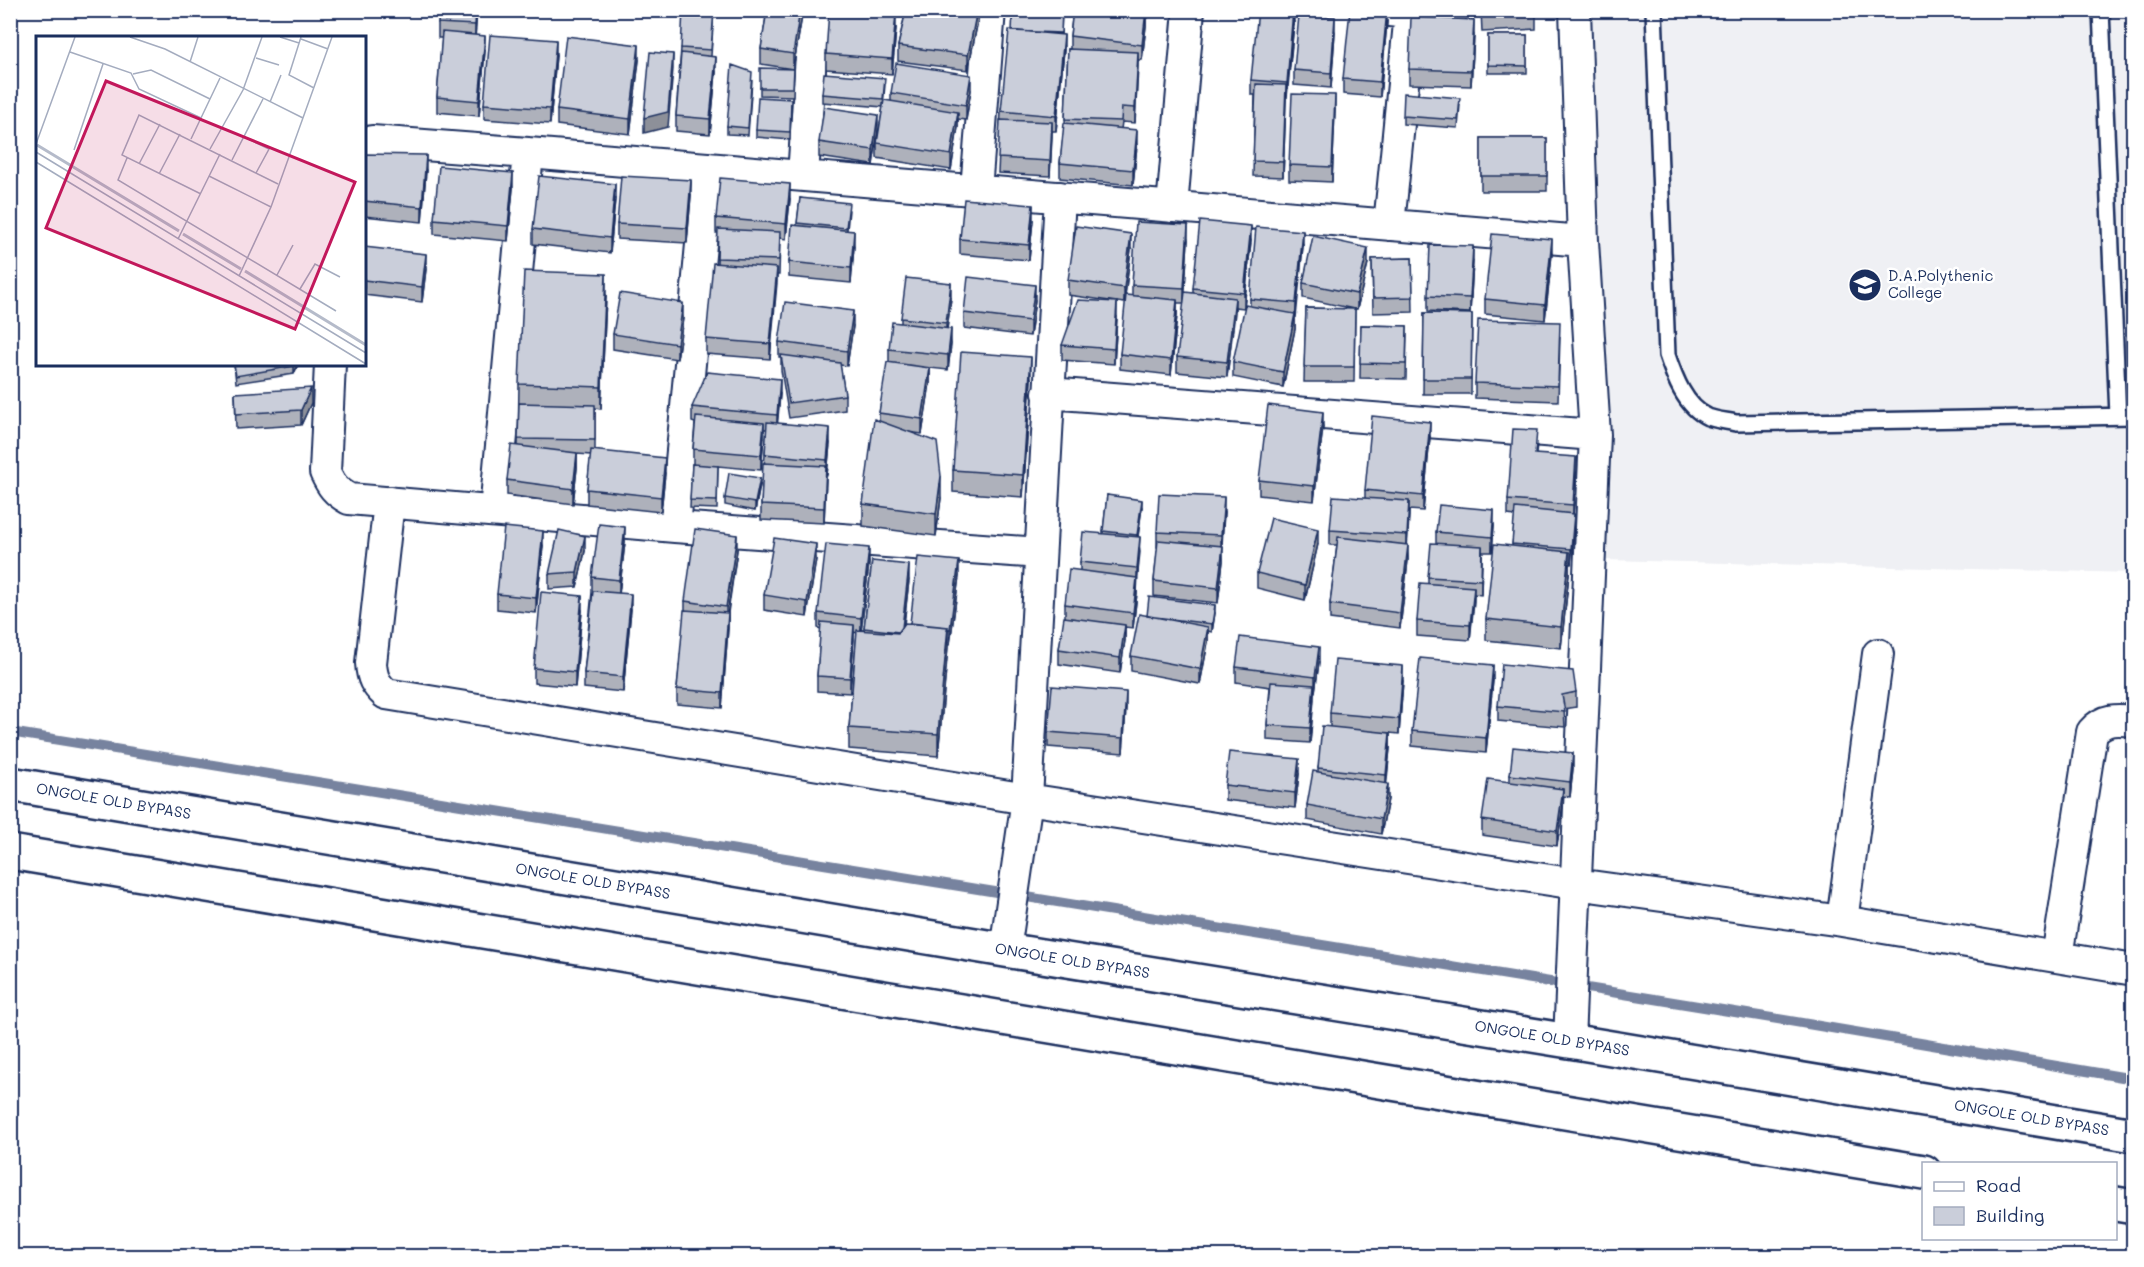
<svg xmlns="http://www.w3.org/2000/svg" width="2144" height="1267" font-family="Mali,sans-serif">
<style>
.built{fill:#eff0f4}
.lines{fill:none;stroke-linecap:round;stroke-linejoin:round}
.stream{stroke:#77839f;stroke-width:10}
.lane-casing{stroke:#1b2f5e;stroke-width:20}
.street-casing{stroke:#1b2f5e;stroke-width:34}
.primary-casing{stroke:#1b2f5e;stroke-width:38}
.lane{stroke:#fff;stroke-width:15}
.street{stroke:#fff;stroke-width:30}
.primary{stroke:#fff;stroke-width:33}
.wall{fill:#aeb1bb;stroke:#1b2f5e;stroke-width:1.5}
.shaded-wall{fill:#8d9099;stroke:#1b2f5e;stroke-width:1.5}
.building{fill:#caceda;stroke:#1b2f5e;stroke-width:1.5}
.labels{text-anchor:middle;stroke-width:5;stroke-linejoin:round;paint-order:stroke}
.poi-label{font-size:15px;fill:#1b2f5e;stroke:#fff;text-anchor:start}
.street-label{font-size:15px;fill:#1b2f5e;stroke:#fff}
.inset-river{fill:none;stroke:#b5bbca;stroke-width:3}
.inset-road{fill:none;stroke:#a4acbf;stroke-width:1.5}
.view{fill:#c2185b;fill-opacity:0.15;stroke:#c2185b;stroke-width:3}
.inset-edge{fill:none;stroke:#1b2f5e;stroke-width:3}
</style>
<rect width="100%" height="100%" fill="#fff"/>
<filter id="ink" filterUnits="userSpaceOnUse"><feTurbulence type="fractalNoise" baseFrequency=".0167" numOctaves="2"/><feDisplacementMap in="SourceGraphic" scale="12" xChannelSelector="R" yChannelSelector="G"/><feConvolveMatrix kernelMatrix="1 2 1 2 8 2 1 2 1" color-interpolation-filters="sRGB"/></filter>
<g filter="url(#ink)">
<path class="built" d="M1587 11H2133V573L1606 560Z"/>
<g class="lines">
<path class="stream" d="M10 732 1784 1020 2134 1079"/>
<g class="lane-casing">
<path id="lane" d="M1654 10 1667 355C1674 376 1685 407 1708 417 1716 420 1727 421 1736 423L2134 416
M2101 10 2118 416"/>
</g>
<g class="street-casing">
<path id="street" d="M1379 10 1410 13 1389 225
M364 143 372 141 528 153 1583 241
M803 176 814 10
M976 190 990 10
M1172 207 1189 10
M330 364 325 472C331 485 336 492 349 499L675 527 1040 553
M1048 393 1595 435
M389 502 371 663C372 678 375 684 386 694L1027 799 1576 884 1842 921 2134 970
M495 511 528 153
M675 527 708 168
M1842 921 1878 654
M1005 950 1027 799 1060 197
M2057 957 2092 732C2104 718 2117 719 2134 721
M1569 1041 1595 435 1583 241 1575 10"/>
</g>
<g class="primary-casing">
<g id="primary">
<path id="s1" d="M10 784 1005 950 1569 1041 2134 1135"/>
<path d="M10 852 1924 1172"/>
<path d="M2116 1204 2134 1207"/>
</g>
</g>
<use href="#lane" class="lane"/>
<use href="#street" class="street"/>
<use href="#primary" class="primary"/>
</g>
<path class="wall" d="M477 10 475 35 485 51 479 116 437 112V97L442 38H438V23Z
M714 10 711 56 716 72 710 134 676 131V116L681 48Z
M767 10H803L793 69 761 64V49Z
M906 10H980L968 70 898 61V46Z
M1062 10 1061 35 1064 50 1056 131H1052L1050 176 998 173 1001 111 1012 31Z
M1073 10H1149L1148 18H1146V26L1142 60H1138L1135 123 1122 122 1121 129 1137 145 1133 185 1060 178V163L1065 123 1068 49H1070V36Z
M1434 10H1466V19L1474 35 1471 86 1409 84V69L1434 18Z
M1481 10H1536V29L1482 32Z
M1387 22 1380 97 1343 94V79Z
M1294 23 1286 100 1283 177 1253 176 1255 95H1251V80Z
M896 28 892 74 826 69V54Z
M1335 32 1331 88 1294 85V70Z
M1488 35H1527V73H1488Z
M556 55 550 124 484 119V104Z
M639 60 630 134 557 125V110Z
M794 69 793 96 760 95V88Z
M752 80 748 135 727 134V126Z
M885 85 883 106 891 101V93L971 90 966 120 958 119V127L951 170 877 158V143L883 107 822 102V94Z
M1460 105 1458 128 1403 124V116Z
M791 106 790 140 756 137V130Z
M1335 110 1332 182 1289 180V165Z
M878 130 873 165 819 157V142Z
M1481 138H1547V191H1481Z
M364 154 426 170 422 222 364 216Z
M513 188 508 241 434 234V219Z
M691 195 687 243 617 239V224Z
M800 198 849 210 847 230 854 246 851 283 789 277V262L797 225Z
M615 199 610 253 533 244V229Z
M790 199 786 239 780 238 779 275H777L770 359 706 354V339L717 264 718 233H716V218Z
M1033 220 1029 260 960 254V239Z
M1188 240 1184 303H1177V315L1171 375 1120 369V354L1132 295V285Z
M1251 241 1244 308 1235 307 1227 377 1177 372V357L1193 293V288Z
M1303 246 1295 318V329L1283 387 1233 377V362L1250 305V299Z
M364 247 426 269 422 302 364 295Z
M1131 249 1124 303 1068 295V280Z
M1552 254 1545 320 1485 314V299Z
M1412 258 1413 312 1373 313 1372 259Z
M1473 261 1470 313 1428 311V296Z
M1368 263 1357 309H1355L1354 382H1304L1306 308 1354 309 1303 298V283Z
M606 296 601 409 595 408V450L665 473 661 512 587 504V489L591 455 577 454V468L573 504 507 495V480L518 446 519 384Z
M951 298 947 328 951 344 948 370 930 368V383L922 434 908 432 941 498 936 536 863 526V504L879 421V413L889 362V349L901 323V318Z
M1035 300 1030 336 964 328V313Z
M1424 313 1472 314 1471 394H1423Z
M1117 317 1114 364 1062 360V345Z
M683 318 677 359 613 349V334Z
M1361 325 1407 326 1406 379 1360 378Z
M853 326 847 366 840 365 845 395V410L789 418 781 370V357H779V342Z
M1560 337 1558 401 1475 398V383Z
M234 364H298L294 374 236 383Z
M1031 379 1023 497 953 492V470Z
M235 393 311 403 301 425 236 429Z
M780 394 777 423 830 443 827 475 826 474 824 523 761 520V505L767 429H764L761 470 718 466 717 509 690 508 692 464H693V449L695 423 692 422V407Z
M1323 427 1314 501 1259 495V480Z
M1430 437 1423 511 1409 510 1407 545 1408 560 1400 628 1330 619V604L1337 545H1330V530L1365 498V490Z
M1537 445 1536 454 1576 472 1573 514 1574 529 1571 564H1569V574L1561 648 1486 640V619L1512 546 1515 516 1508 515V500Z
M760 485 755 511 725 505V498Z
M1107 495 1142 507 1138 537 1140 552 1137 580V593L1133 628 1125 627V640L1120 673 1059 664V649L1065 617V604L1080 571V562L1103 533Z
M1224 512 1222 546 1223 561 1218 603 1154 596V581L1158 547H1157V532Z
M1494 525 1492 552H1482L1481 595 1474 594 1470 640 1417 636V621L1428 583V577L1436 544V532Z
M625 542 619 593 631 609 623 692 584 688V673L592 592V577Z
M1318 544 1305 600 1257 588V573Z
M543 546 536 613 497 609V594Z
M737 550 728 613V628L722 708 677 704V689L685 610V601Z
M585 551 577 587 549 589V574Z
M816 559 807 617 764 610V595Z
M872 561 909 580 904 625 910 623 959 576 950 644H948L938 756 849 749V728L857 633 854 632 850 693 817 691V676L821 629 818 628V613L869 563 861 630H864Z
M582 611 575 687 534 683V668Z
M1215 613 1212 632 1208 631V642L1200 684 1131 671V656L1147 616Z
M1319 662 1315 692H1314L1310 743 1267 740V725L1270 687 1236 682V667Z
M1493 680 1486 753 1412 746V731Z
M1403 681 1399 734 1390 733V748L1386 784 1388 799 1381 834 1307 820V805L1318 772V768L1330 727V713Z
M1576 692V707L1564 709 1565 727 1498 721V706Z
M1126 707 1123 753 1048 747V732Z
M1573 768 1570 797 1563 796V804L1557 846 1482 835V820L1510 782V775Z
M1299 774 1295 808 1225 800V785Z"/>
<path class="shaded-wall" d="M476 10H477L475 40V25Z
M800 10H803L793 69V54Z
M977 10H980L968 70V55Z
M1294 10V23L1287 98V83Z
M1387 10V22L1380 97V82Z
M1146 11V26L1142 60V45Z
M896 13V28L892 74V59Z
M1335 17V32L1331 88V73Z
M1474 20V35L1471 86V71Z
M1064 35V50L1056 131V116Z
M485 36V51L479 116V101Z
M556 40V55L550 124V109Z
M639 45V60L630 134V119Z
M1138 52V67L1135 123V108Z
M673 54V69L668 127 644 133V118Z
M716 57V72L710 134V119Z
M971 75V90L966 120V105Z
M1286 85V100L1283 177V162Z
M1335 95V110L1332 182V167Z
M958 112V127L951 170V155Z
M878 115V130L873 165V150Z
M1052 122V137L1050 176V161Z
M1137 130V145L1133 185V170Z
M426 155V170L422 222V207Z
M513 173V188L508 241V226Z
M691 180V195L687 243V228Z
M615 184V199L610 253V238Z
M790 184V199L786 239V224Z
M1033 205V220L1029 260V245Z
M1188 225V240L1184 303V288Z
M1251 226V241L1244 308V293Z
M854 231V246L851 283V268Z
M1303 231V246L1296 318V303Z
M1131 234V249L1124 303V288Z
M1552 239V254L1545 320V305Z
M1473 246V261L1470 313V298Z
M1368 248V263L1357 309V294Z
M426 254V269L422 302V287Z
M777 268V283L770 359V344Z
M606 274V296L601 409V387Z
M951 283V298L946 338V323Z
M1035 285V300L1030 336V321Z
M1235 298V313L1227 377V362Z
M1177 300V315L1171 375V360Z
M1117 302V317L1114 364V349Z
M683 303V318L677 359V344Z
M853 311V326L847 366V351Z
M1295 314V329L1283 387V372Z
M951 329V344L948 370V355Z
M1031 357V379L1023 497V475Z
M295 364H298L294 374V366Z
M930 368V383L922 434V419Z
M780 379V394L777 430V415Z
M311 388V403L301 425V410Z
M1323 412V427L1314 501V486Z
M1430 422V437L1423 511V496Z
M764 423V438L761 470V455Z
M830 428V443L827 475V460Z
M577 453V468L573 504V489Z
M1576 457V472L1573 520V505Z
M665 458V473L661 512V497Z
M826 466V481L824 523V508Z
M941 476V498L936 536V514Z
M760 478V485L755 511V503Z
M1224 497V512L1221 550V535Z
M1142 500V507L1137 542V535Z
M1409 501V516L1407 550V535Z
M1494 510V525L1492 552V537Z
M1574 514V529L1571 564V549Z
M625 527V542L619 595V580Z
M1318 529V544L1305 600V585Z
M543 531V546L536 613V598Z
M737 535V550L726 622V607Z
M585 536V551L577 587V572Z
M1140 537 1137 593 1133 628V613L1137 581V568Z
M816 544V559L807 617V602Z
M1408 545V560L1400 628V613Z
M1223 546V561L1218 603V588Z
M1482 546V561L1481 595V580Z
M869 548V563L861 633V618Z
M1569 552V574L1561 648V627Z
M959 561V576L950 644V629Z
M909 565V580L901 647V632Z
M1474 587V602L1470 640V625Z
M631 594V609L623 692V677Z
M582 596V611L575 687V672Z
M1215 605V613L1212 632V624Z
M728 613V628L722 708V693Z
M854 625V640L850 693V678Z
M1125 625V640L1120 673V658Z
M948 627V648L938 756V734Z
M1208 627V642L1200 684V669Z
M1319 647V662L1315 692V677Z
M1493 665V680L1486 753V738Z
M1403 666V681L1399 734V719Z
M1314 685V700L1310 743V728Z
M1126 692V707L1123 753V738Z
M1390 733V748L1386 790V775Z
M1573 753V768L1570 797V782Z
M1299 759V774L1295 808V793Z
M1388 784V799L1381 834V819Z
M1563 789V804L1557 846V831Z"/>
<path class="building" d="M439 10H476L475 25 438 23Z
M683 10H714L711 50 681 48Z
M767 10H800L793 54 761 49Z
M829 10H857L896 13 892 59 826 54Z
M906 10H977L968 55 898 46Z
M1013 10H1062L1061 33 1012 31Z
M1073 10 1146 11 1142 45 1070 36Z
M1258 10H1293L1287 83 1251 80Z
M1350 10H1387L1380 82 1343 79Z
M1434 10H1466V16L1434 15Z
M1482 10H1536V14L1482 17Z
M1299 15 1335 17 1331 73 1294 70Z
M1411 17 1474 20 1471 71 1409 69Z
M1009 30 1064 35 1056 116 1001 111Z
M442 32 485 36 479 101 437 97Z
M490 35 556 40 550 109 484 104Z
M1488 35H1527V66L1488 65Z
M566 36 639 45 630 119 557 110Z
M1068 49 1138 52 1135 108 1122 107 1121 121 1065 119Z
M650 52 673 54 668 112 644 118Z
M681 53 716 57 710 119 676 116Z
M896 63 971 75 966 105 891 93Z
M732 65 752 72 748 128 727 126Z
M760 68 794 69 793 88H760Z
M824 73 885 78 883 99 822 94Z
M1256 84 1286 85 1283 162 1253 161Z
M1404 93 1460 98 1458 120 1403 116Z
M1292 94 1335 95 1332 167 1289 165Z
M758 97 791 99 790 132 756 130Z
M884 100 958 112 951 155 877 143Z
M824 107 878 115 873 150 819 142Z
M1000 120 1052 122 1050 161 998 158Z
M1064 123 1137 130 1133 170 1060 163Z
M1481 138H1547V176H1481Z
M364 154 426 155 422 207 364 201Z
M439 166 513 173 508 226 434 219Z
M539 176 615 184 610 238 533 229Z
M621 176 691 180 687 228 617 224Z
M720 178 790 184 786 224 716 218Z
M800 198 849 203 846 228 797 223Z
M964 199 1033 205 1029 245 960 239Z
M1200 221 1251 226 1244 293 1193 288Z
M1136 222 1188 225 1184 288 1132 285Z
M792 225 854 231 851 268 789 262Z
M1076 226 1131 234 1124 288 1068 280Z
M1256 227 1303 231 1296 303 1250 299Z
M718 229 780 232 779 260 717 258Z
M1492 234 1552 239 1545 305 1485 299Z
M1313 236 1368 248 1357 294 1303 283Z
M1430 245 1473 246 1470 298 1428 296Z
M364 247 426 254 422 287 364 280Z
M1412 258 1413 297 1373 298 1372 259Z
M713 263 777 268 770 344 706 339Z
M524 271 606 274 601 387 519 384Z
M968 277 1035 285 1030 321 964 313Z
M906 278 951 283 946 323 901 318Z
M1185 292 1235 298 1227 362 1177 357Z
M620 293 683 303 677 344 613 334Z
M1126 295 1177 300 1171 360 1120 354Z
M1078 300 1117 302 1114 349 1062 345Z
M785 302 853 311 847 351 779 342Z
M1245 305 1295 314 1283 372 1233 362Z
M1306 308 1355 309 1354 367H1304Z
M1424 313 1472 314 1471 379H1423Z
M1478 320 1560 322 1558 386 1475 383Z
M892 322 951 329 948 355 889 349Z
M1361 325 1407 326 1406 364 1360 363Z
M961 352 1031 357 1023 475 953 470Z
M781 355 840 363 845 395 789 403Z
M887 362 930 368 922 419 879 413Z
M234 364H295L294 366 236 376Z
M707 372 780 379 777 415 692 407Z
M311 388 301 410 236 414 235 393Z
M519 403 595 405V440L518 439Z
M1268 405 1323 412 1314 486 1259 480Z
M1372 416 1430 422 1423 496 1365 490Z
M696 417 764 423 761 455 693 449Z
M874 419 937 442 941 476 936 514 863 504Z
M767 422 830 428 827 460 765 454Z
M1513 429 1537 430 1535 454 1576 457 1573 505 1508 500Z
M511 445 577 453 573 489 507 480Z
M591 450 665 458 661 497 587 489Z
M763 463 826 466 824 508 761 505Z
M692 464 718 466 717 501 690 500Z
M729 473 760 478 755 503 725 498Z
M1159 494 1224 497 1221 535 1157 532Z
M1107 495 1142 500 1137 535 1103 531Z
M1333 496 1409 501 1407 535 1330 530Z
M1439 505 1494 510 1492 537 1436 532Z
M1515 508 1574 514 1571 549 1512 544Z
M1271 518 1318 529 1305 585 1257 573Z
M599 524 625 527 619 580 592 577Z
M504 527 543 531 536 598 497 594Z
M695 529 737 535 726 607 685 601Z
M559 530 585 536 577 572 549 574Z
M1083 532 1140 537 1137 568 1080 562Z
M1338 537 1408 545 1400 613 1330 604Z
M774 538 816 544 807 602 764 595Z
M1158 540 1223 546 1218 588 1154 581Z
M1431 543 1482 546 1481 580 1428 577Z
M826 544 869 548 861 618 818 613Z
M1494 544 1569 552 1561 627 1486 619Z
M918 557 959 561 950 629H947L948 627 910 623Z
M872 561 909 565 902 628 899 632 864 628Z
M1069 569 1137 578 1133 613 1065 604Z
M1420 583 1474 587 1470 625 1417 621Z
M593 591 631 594 623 677 584 673Z
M541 592 582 596 575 672 534 668Z
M1149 597 1215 605 1212 624 1147 616Z
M684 610 728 613 722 693 677 689Z
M1139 614 1208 627 1200 669 1131 656Z
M1064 617 1125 625 1120 658 1059 649Z
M821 622 854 625 850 678 817 676Z
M905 623 948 627 938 734 849 728 857 630 898 633Z
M1240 637 1319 647 1315 677 1236 667Z
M1420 658 1493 665 1486 738 1412 731Z
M1335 660 1403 666 1399 719 1330 713Z
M1502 664 1573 671 1576 692 1562 695 1565 712 1498 706Z
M1271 682 1314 685 1310 728 1267 725Z
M1052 686 1126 692 1123 738 1048 732Z
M1322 726 1390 733 1386 775 1318 768Z
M1513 747 1573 753 1570 782 1510 775Z
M1229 752 1299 759 1295 793 1225 785Z
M1313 771 1388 784 1381 819 1307 805Z
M1488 779 1563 789 1557 831 1482 820Z"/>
</g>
<defs>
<g id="university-disc" transform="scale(1.725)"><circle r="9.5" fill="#1b2f5e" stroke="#fff"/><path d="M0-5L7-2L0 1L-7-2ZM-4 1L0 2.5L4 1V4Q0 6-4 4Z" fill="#fff"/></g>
</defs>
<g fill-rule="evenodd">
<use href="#university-disc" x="1865" y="285"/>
</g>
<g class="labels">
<g class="poi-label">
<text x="1888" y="281">D.A.Polythenic<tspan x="1888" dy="17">College</tspan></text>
</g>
<g class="street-label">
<text dy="5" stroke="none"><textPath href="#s1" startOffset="105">ONGOLE OLD BYPASS</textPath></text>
<text dy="5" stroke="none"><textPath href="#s1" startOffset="591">ONGOLE OLD BYPASS</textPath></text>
<text dy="5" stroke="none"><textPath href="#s1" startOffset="1077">ONGOLE OLD BYPASS</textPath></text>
<text dy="5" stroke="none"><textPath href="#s1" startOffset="1563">ONGOLE OLD BYPASS</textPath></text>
<text dy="5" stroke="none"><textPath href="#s1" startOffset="2049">ONGOLE OLD BYPASS</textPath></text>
</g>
</g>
<g transform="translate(36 36)">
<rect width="330" height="330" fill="#fff"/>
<path class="inset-river" d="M1 109 143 195M147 198 205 233M209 235 330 309"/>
<path class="inset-road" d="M94 1 129 13 267 82M244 1 263 7M265 1 253 39 278 52M265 3 292 13M34 16 95 37 103 53 165 82M220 22 243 29M154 26 162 1M97 38 115 34 174 63M234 66 245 39M208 101 233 113 220 137M155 103 184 42M0 108 39 1M174 113 207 54 226 1M38 114 67 28M0 116 330 317M91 122 82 144 300 275M196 124 227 63M0 126 330 328M103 128 124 88M123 138 144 98M173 140 235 171M165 158 86 119 103 79 242 148M142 203 184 118M241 239 257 209M203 240 235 171 296 1M264 253 279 228 304 241"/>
<path class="view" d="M70 45 319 146 259 293 10 192Z"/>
<rect width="330" height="330" class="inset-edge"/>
</g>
<rect width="2144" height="1267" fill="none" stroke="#fff" stroke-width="36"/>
<rect x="18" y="18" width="2108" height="1231" fill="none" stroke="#1b2f5e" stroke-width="2" filter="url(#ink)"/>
<rect x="1922" y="1162" width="195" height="78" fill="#ffffff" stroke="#a4acbf" stroke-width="1.5"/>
<rect x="1934" y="1182" width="30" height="9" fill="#ffffff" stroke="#a4acbf" stroke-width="1.5"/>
<text x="1976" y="1192" font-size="18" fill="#1b2f5e">Road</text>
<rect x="1934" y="1207" width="30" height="18" fill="#caceda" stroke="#a4acbf" stroke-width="1.5"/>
<text x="1976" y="1222" font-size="18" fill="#1b2f5e">Building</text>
</svg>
